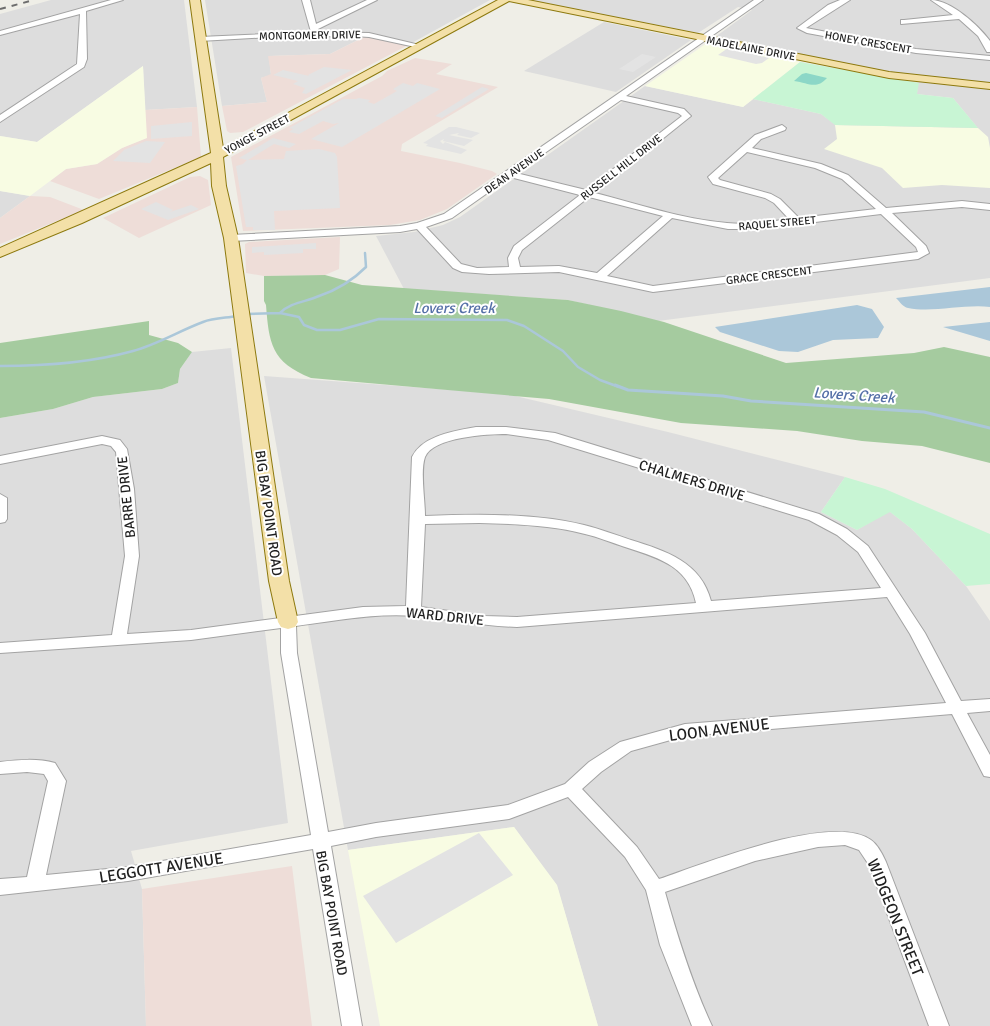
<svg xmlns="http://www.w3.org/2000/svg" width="990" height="1026" font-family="Signika,sans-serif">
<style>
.residential{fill:#ddd}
.commercial{fill:#eeddd8}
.education{fill:#f8fce3}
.forest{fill:#a5cb9f}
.park{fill:#c8f5d4}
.pitch{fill:#8cd7c7}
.parking{fill:#e3e3e3}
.water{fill:#abc7d9}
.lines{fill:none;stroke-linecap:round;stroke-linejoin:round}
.stream-far1{stroke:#abc7d9;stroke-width:2.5}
.stream{stroke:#abc7d9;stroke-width:3}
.minor-casing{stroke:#a3a3a3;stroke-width:2}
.major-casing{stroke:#8d790e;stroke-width:2}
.minor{fill:#fff;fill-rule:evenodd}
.major{fill:#f3e0a8;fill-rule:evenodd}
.rail{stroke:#6d6d6d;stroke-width:2;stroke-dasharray:6 6;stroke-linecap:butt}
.labels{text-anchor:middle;stroke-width:4;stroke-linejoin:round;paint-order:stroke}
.far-street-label{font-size:11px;fill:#1f1f1f;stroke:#fff}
.street-label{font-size:14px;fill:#1f1f1f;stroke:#fff}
.water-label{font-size:15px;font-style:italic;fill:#546fa7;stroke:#fff}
.near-street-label{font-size:16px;fill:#1f1f1f;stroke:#fff}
</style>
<rect width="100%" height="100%" fill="#efeee7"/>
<path class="residential" d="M51 0H184L197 107 145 110 143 66 37 142 0 136V14Z
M205 0H490L408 45 366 36 330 54 269 56 271 75 261 78 267 102 222 106Z
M531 0H990V278L658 321 568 300 404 289 376 236 414 232 443 225 460 217 645 86 743 107 753 99 821 114 836 125 977 127 953 98 917 94 918 83 707 43 752 10 738 7 698 33Z
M604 22 691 40 616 92 524 71Z
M0 191 30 196 0 218Z
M231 348 288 823 131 851 142 889 146 1026H0V418L53 409 93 397 162 389 178 383 180 369 192 352Z
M264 376 507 394 668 432 845 477 821 512 857 530 889 511 912 529 966 586 990 621V1026H598L557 886 514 827 348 850Z"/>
<path class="commercial" d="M366 36 408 45 243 132 230 133 227 131 222 106 267 102 261 78 271 74 268 56 330 54Z
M415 58 452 64 436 74 498 87 402 144 401 151 460 163 492 171 497 174 447 209 420 220 390 225 243 231 231 157 382 76 387 71Z
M197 107 201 157 99 199 50 181 66 169 97 164 122 148 146 138 145 110Z
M200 176 208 180 211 205 139 238 103 218 190 177Z
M30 196 50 197 84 210 0 244V218Z
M340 237 339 269 325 275 264 276 246 273 245 244 249 242Z
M292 866 312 1026H146L142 889Z"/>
<path class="education" d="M707 43H708L800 62 743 107 645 86Z
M143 66 147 138 122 148 97 164 66 169 30 196 0 191V136L37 142Z
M835 125 978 128 988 137 990 148V188L942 185 903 188 882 168 824 149 837 139Z
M514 827 557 885 598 1026H380L348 850Z"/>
<path class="forest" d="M325 275 362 285 568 300 621 311 664 322 786 363 914 353 944 347 990 357V463L922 446 862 441 797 431 681 423 549 399 311 378C271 362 269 343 266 305L264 301V276Z
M149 321V335L178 343 192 352 180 369 178 383 162 389 93 397 53 409 0 418V343Z"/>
<path class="park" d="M800 62 919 83 917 94 953 98 978 128 835 125 821 114 753 99Z
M845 477 885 489 990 534V584L966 586 912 529 890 512 857 530 821 512Z"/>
<path class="pitch" d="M806 73 827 78C816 90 809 83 794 81L802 74Z"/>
<path class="parking" d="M728 48 769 58 762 63 756 64 718 55Z
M642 54 656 57 633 72 619 69Z
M324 67 352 70 306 94 302 93 305 88 293 84 298 81 273 75 283 70 309 76 308 75Z
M403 83 413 86 417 83 440 89 342 147 311 139 339 123 333 124 323 121 299 134 289 132 293 129 289 128 343 99H356L359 98 370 100 368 102 374 104 397 91 393 89Z
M482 87 489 89 442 118 435 116Z
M192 122V136L151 139V126Z
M449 127H456L480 133 471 138 457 135 459 133 449 135 473 140 464 146 443 141 444 139 440 141 443 144 445 142 467 150 461 154 426 146 428 144 423 143Z
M273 138 296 144 289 148 274 144 248 160 284 159 286 151 319 149 335 153 337 157 340 208 274 211 275 230H253V227H246L236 166 243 164 247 160 239 158Z
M146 141 165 142 150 163 113 161 124 150Z
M156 202 173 210 170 212 191 205 199 209 168 220 141 209Z
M316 243V249H303V253L264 255V252L252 253V247Z
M479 833 513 875 396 943 363 896Z"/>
<path class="water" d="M990 287V307C964 304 932 313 908 308 903 307 900 302 896 298Z
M857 305 872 309 884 327 878 338 833 340 798 352 779 351 720 332 715 327Z
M990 322V341L943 327Z"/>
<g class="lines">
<path class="stream-far1" d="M280 313C291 302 306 302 319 296 337 290 353 280 366 267L365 253
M245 314 280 313 299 317 304 325 317 330H340L379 319 507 320 524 326 563 351 578 367 600 380 619 387
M0 366C44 366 90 363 133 351 158 344 179 331 203 322 213 318 226 318 237 316"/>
<path class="stream" d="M615 385 628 390 723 396 751 401 924 412 990 428"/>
<g class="minor-casing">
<path id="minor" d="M111 0H123L86 11 87 59 84 67 0 122V115L77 64 80 14 0 35V31Z
M302 0H310L316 24 367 0H377L318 29V32L369 33 424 46 420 48 369 37 354 36 271 37 200 41 196 39 200 37 311 32Z
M754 0H763L626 96 684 109 691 116 595 193C638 204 682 219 727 223 748 225 768 222 789 219L774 203 765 198 713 184 708 177 755 135 782 125 786 128 785 130 761 139 752 148 821 164 848 175 886 208 962 201 990 204V210L962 207 892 213 926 246 929 253 918 259 653 292 559 272 489 274 462 272 453 268 417 229 400 232 231 241 226 238 231 235 400 226 417 223 444 214ZM621 100 678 113 682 116 586 190 516 173ZM747 152 815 168 842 179 876 209 799 218 780 199 771 194 720 180 718 178ZM510 177 580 195 514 246 508 258 509 267 477 268 461 264 426 227 452 218ZM589 197 663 216 597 273 559 266 520 267 518 258 522 250ZM881 214 916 247 918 252 653 286 607 276 672 218 728 229H758Z
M840 0H850L806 28 916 49 990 56V60L916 53 807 33 797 28 828 5Z
M931 0C951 0 979 26 990 41V52H987L978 36 959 19 901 24V20H904L953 15Z
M476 427H506L555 433 819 514 847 529 868 546 925 633 961 701 990 699V711L967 713 990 755V777L984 776 952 714 685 736 631 751 601 772 582 789 637 847 659 879C703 864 832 812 871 840 877 844 883 855 886 862L949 1026H929L869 865 859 850 845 845 818 847 755 861 665 892C678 938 692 983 712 1026H692L660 945 646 890 625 857 568 797 509 819 376 837 331 846 362 1026H342L313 849 128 881 0 895V879L27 877 48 781 44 774 27 772 0 774V762C18 760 37 758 55 763L66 781 46 875 128 867 311 835 281 653V628L191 640 0 653V643L112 635 125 556 116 452 111 446 102 444 0 464V456L102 436 120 440 127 449 134 489 139 556 127 634 191 630 363 607 406 606 412 457C423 435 455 431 476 427ZM506 434 548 440 809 520 837 535 858 552 881 588 711 601C701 562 666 551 631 540 616 535 600 529 584 525 533 513 478 514 425 516 425 499 420 471 425 457 433 437 488 434 506 434ZM479 523C514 524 551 525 585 534 598 537 610 542 622 546 655 557 688 564 696 603L517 617 484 616 421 607 425 524ZM887 597 910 634 946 703 685 724 620 742 589 762 565 784 508 805 376 823 328 832 297 653 296 626C334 621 375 613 414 616 449 619 482 626 517 627Z
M0 494 7 498V519L5 522 0 523Z"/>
</g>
<g class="major-casing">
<path id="major" d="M190 0H200L223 148 498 0H528L889 72 990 83V89L889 78 509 1 223 157 226 186 238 238 289 581 298 622 295 627 288 629 281 627 278 622 269 581 224 238 212 186 211 163 82 223 0 257V248L211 153Z"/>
</g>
<use href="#minor" class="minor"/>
<use href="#major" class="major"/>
<path class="rail" d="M0 9 34 0"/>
</g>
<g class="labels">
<g class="far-street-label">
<text transform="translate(310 35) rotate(-1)" y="4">MONTGOMERY DRIVE</text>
<text transform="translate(868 42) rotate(10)" y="4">HONEY CRESCENT</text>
<text transform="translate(751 48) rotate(11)" y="4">MADELAINE DRIVE</text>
<text transform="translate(257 134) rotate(-28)" y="4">YONGE STREET</text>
<text transform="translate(621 167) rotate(-38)" y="4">RUSSELL HILL DRIVE</text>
<text transform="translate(514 171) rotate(-35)" y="4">DEAN AVENUE</text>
<text transform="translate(777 223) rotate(-5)" y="4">RAQUEL STREET</text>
<text transform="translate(769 275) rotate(-7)" y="4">GRACE CRESCENT</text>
</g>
<g class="street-label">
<text transform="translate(692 480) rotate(17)" y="5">CHALMERS DRIVE</text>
<text transform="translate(126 497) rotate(-96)" y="5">BARRE DRIVE</text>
<text transform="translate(269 513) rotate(82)" y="5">BIG BAY POINT ROAD</text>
<text transform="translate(445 616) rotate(6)" y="5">WARD DRIVE</text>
<text transform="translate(332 913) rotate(80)" y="5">BIG BAY POINT ROAD</text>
</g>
<g class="water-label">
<text x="454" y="313">Lovers Creek</text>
<text transform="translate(854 395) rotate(4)" y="5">Lovers Creek</text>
</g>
<g class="near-street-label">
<text transform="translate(719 729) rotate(-7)" y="6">LOON AVENUE</text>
<text transform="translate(161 867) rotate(-9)" y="6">LEGGOTT AVENUE</text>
<text transform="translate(896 917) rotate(68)" y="6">WIDGEON STREET</text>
</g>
</g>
</svg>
